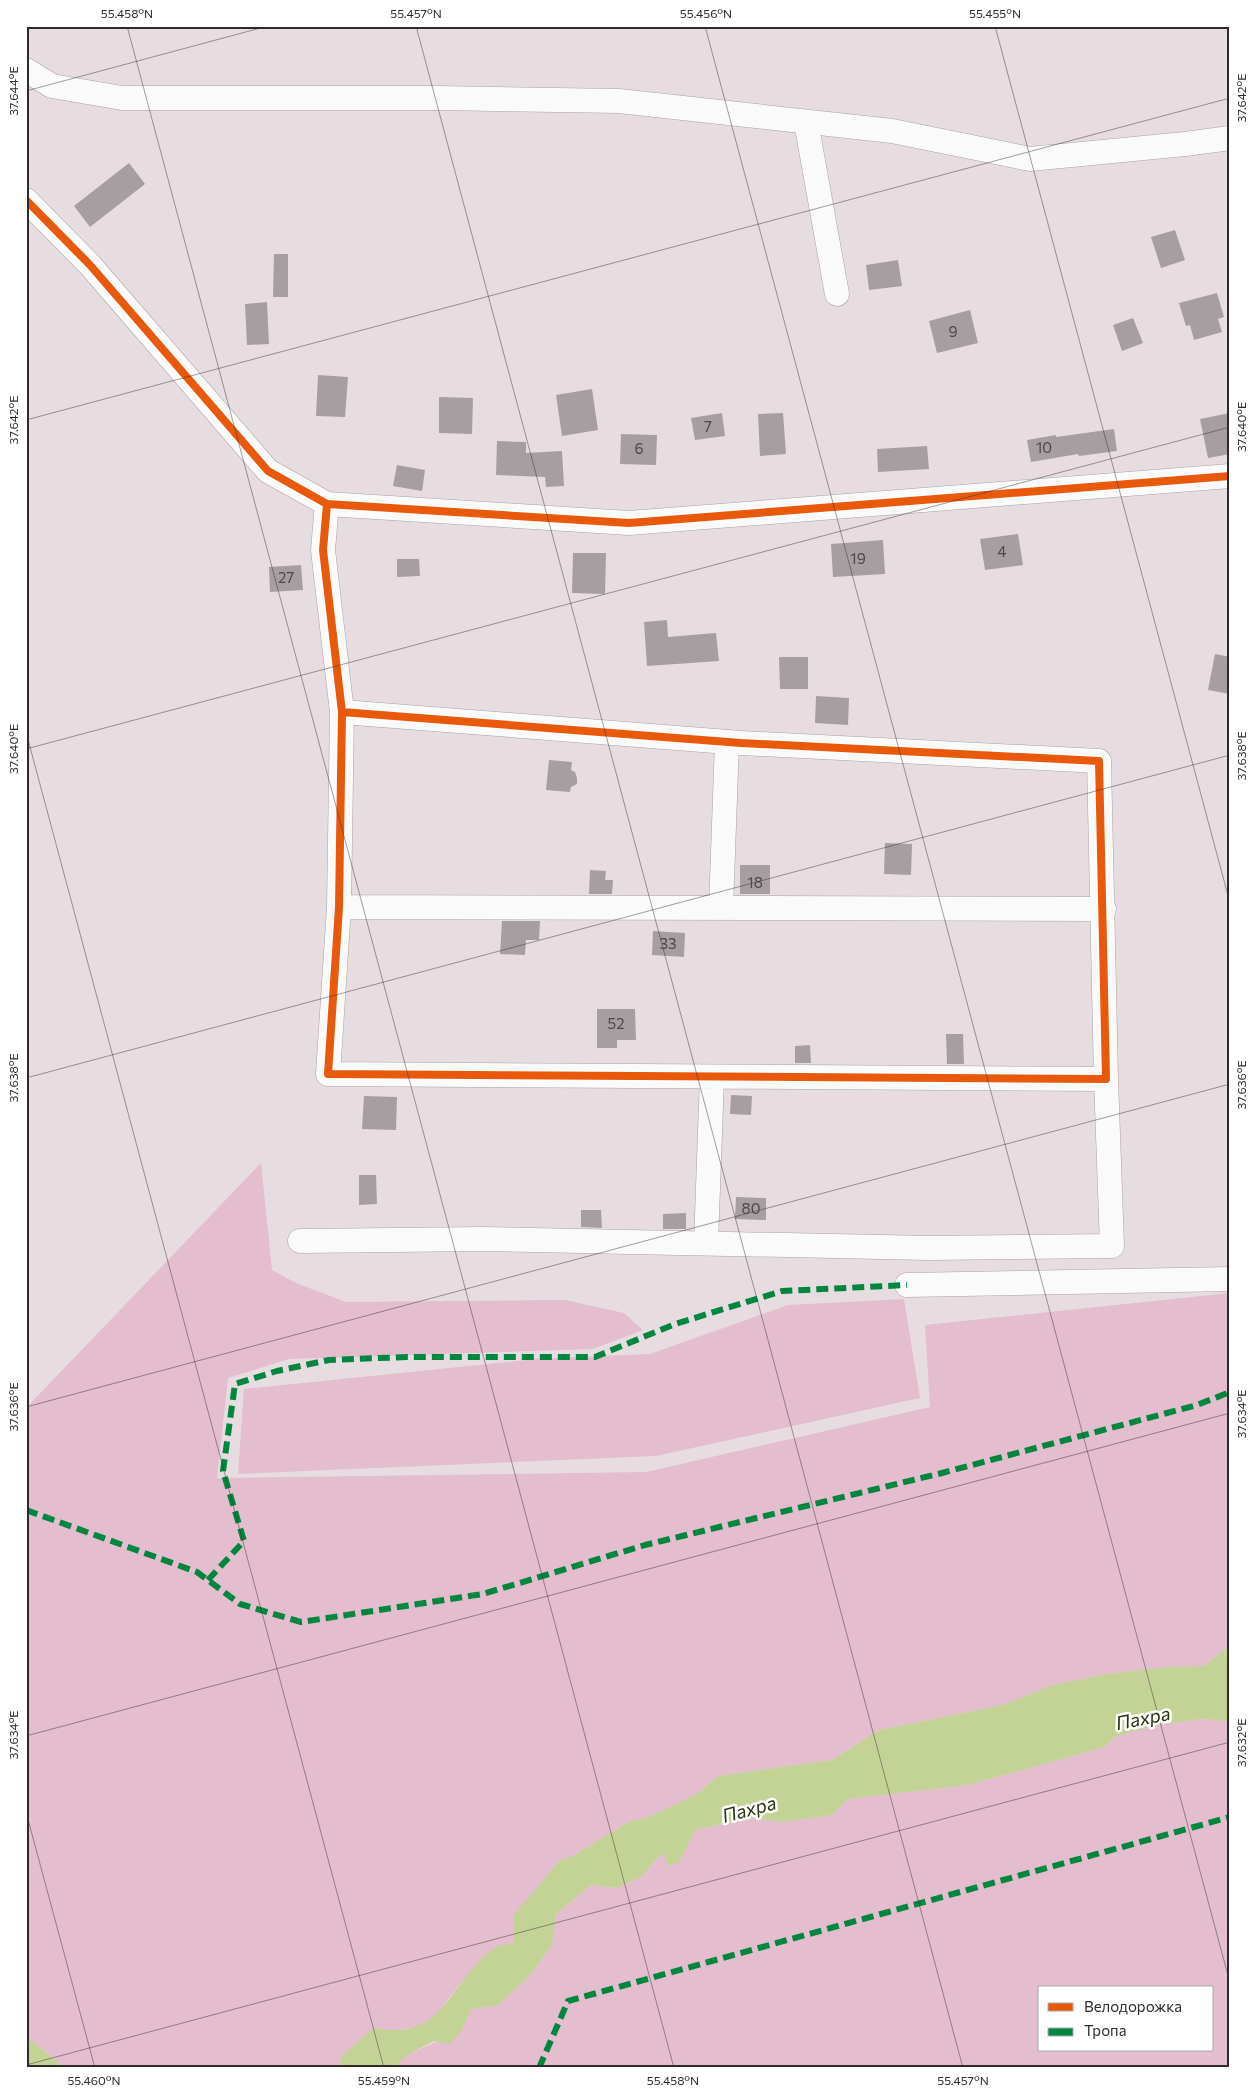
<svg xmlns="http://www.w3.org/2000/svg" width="1256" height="2094" font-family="Commissioner,sans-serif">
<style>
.green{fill:#e4bdce;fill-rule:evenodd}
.water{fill:#c3d295}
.building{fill:#a69ea1}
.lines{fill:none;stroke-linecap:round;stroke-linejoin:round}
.minor-casing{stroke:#a8a0a3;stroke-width:25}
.minor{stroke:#fbfafa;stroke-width:24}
.quiet{stroke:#00873e;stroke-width:6;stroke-dasharray:12 6;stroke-linecap:butt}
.cycleway-casing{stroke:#fff;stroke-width:11}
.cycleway{stroke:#e8590c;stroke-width:8}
.ticks{fill:none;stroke:#302a2c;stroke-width:1;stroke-opacity:0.45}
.labels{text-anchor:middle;stroke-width:5;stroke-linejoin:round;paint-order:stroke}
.number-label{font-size:15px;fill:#4e4749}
.water-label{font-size:19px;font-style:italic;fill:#28320c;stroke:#fff}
.neatline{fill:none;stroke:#302a2c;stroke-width:2}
.ticks-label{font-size:12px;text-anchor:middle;fill:#302a2c}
</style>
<rect width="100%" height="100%" fill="#e7dde1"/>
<path class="green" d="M261 1163 272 1270 296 1283 346 1302 565 1300 624 1313 643 1330 593 1349 289 1359 228 1378 217 1478 646 1472 930 1407 925 1325 1230 1293V1651L1227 1648 1204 1666 1166 1667 1101 1675 1049 1686 1003 1705 879 1730 832 1760 718 1776 695 1795 647 1818 630 1821 573 1856 560 1860 515 1915 513 1943 496 1947 459 1985 435 2017 418 2027 393 2031 375 2028 340 2058 341 2068H65L26 2036V1408Z
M904 1299 920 1398 656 1456 238 1474 244 1389 536 1359 650 1354 788 1305Z
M1201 1719 1230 1721V2068H393L409 2054 462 2030 471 2009 498 2005 530 1975 552 1945 556 1914 591 1885 617 1888 642 1876 662 1853 680 1861 695 1830 752 1818 782 1822 832 1815 848 1799 968 1785 1105 1747 1116 1736 1157 1725ZM1040 1988H1212V2050H1040Z"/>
<path class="water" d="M1227 1648 1230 1651V1721L1201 1719 1157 1725 1116 1736 1105 1747 968 1785 848 1799 832 1815 782 1822 752 1818 695 1830 680 1861 669 1866 662 1853 642 1876 617 1888 591 1885 556 1914 552 1945 530 1975 498 2005 471 2009 462 2030 449 2044 434 2041 409 2054 393 2068H341L340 2058 363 2037 375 2028C447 2042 447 1981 495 1948 500 1945 508 1944 513 1943L514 1915 560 1860 573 1856 630 1821 647 1818 695 1795 718 1776 832 1760 879 1730 1003 1705 1049 1686 1101 1675 1166 1667 1204 1666Z
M26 2036 65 2068H26Z"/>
<path class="building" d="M129 163 145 184 90 227 74 206Z
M1175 230 1185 260 1161 268 1151 237Z
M274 254H288V297H273Z
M898 260 902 286 869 290 866 265Z
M1217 293 1224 317 1218 319 1222 332 1194 340 1190 325 1186 326 1179 303Z
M267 302 269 344 247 345 245 304Z
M970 310 978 343 937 353 929 321Z
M1133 318 1143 343 1122 351 1113 325Z
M318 375 348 377 345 417 316 416Z
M592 389 598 430 562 436 556 395Z
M439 397 473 398 472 434 439 433Z
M722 413 725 436 695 440 691 418Z
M783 413 786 454 760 456 758 414Z
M1230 413V454L1208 458 1200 419Z
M1114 429 1117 451 1079 456 1078 454 1031 462 1027 440 1056 435V437Z
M621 434 657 435 656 465 620 464Z
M497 441 526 442V453L562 451 564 486 546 487 545 477 496 475Z
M927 446 929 469 878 472 877 449Z
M397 465 425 470 422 491 393 486Z
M1018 534 1023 565 985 570 980 539Z
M883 540 885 574 833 577 831 544Z
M573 553H606L605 594 572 593Z
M397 559H419L420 576 397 577Z
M301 565 303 590 270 592 269 567Z
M667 620 668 637 716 633 719 661 647 666 644 622Z
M1215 654 1230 657V694L1208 690Z
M779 657H808V689H780Z
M816 696 849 698 848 725 815 723Z
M549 760 572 762 571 770 575 772 577 778V784L571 787 570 792 546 790Z
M885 843 912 844 911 875 884 874Z
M740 865H770V894H740Z
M590 870 606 871 605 880H613L612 894H589Z
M502 921H540L539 940H526L525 955 500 954Z
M653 931 685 933 684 957 652 955Z
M597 1009H635L636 1040H617V1048H597Z
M946 1034H963L964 1064H947Z
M810 1045 811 1063H795V1046Z
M731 1095 752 1096 751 1115 730 1114Z
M364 1096 397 1097 396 1130 362 1129Z
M359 1175H376L377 1204 359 1205Z
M736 1197 766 1198V1220L735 1219Z
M581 1210H601L602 1228 581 1227Z
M686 1213V1229H663V1214Z"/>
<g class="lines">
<g class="minor-casing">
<path id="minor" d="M26 70 52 86 122 98H437L619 101 892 131 1030 159 1185 144 1230 138
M806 122 837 294
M26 200 90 265 268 471 327 504 629 523 1230 476
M327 504 323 550 342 712 741 743 1099 761 1106 1079 328 1074 339 907 342 712
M339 907 1104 909
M721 908 727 742
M300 1241 485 1239 929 1248 1112 1246 1106 1079
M706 1243 712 1077
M907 1285 1230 1279"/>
</g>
<use href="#minor" class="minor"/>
<path class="quiet" d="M26 1510 197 1572 240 1604 301 1622 483 1594 645 1545 942 1473 1197 1405 1230 1392
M208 1580 244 1541 223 1471 235 1384 277 1371 329 1360 407 1357H595L675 1324 782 1291 907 1285
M539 2068 568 2001 1230 1817"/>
<g class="cycleway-casing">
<path id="cycleway" d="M26 200 90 265 268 471 327 504 629 523 1230 476
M327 504 323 550 342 712 741 743 1099 761 1106 1079 328 1074 339 907 342 712"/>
</g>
<use href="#cycleway" class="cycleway"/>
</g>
<path class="ticks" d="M127 26 674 2068M416 26 963 2068M705 26 1230 1983M995 26 1230 903M26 91 268 26M26 420 1230 98M26 732 384 2068M26 749 1230 427M26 1078 1230 755M26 1407 1230 1084M26 1736 1230 1413M26 1812 95 2068M26 2065 1230 1742"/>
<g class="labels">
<g class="number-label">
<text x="953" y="337">9</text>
<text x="708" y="432">7</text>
<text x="1044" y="453">10</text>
<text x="639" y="454">6</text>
<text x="1002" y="557">4</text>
<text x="858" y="564">19</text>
<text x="286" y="583">27</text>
<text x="755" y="888">18</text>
<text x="668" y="949">33</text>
<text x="616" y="1029">52</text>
<text x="751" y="1214">80</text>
</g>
<g class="water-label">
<text transform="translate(1143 1718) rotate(-11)" y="7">Пахра</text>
<text transform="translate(749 1809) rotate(-15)" y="7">Пахра</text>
</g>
</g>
<rect width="1256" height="2094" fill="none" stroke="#ffffff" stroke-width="55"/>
<rect x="1038" y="1986" width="175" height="65" fill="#ffffff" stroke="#acaaab"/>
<rect x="1048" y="2003" width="25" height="8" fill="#e8590c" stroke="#acaaab"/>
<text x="1084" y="2012" font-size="15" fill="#302a2c">Велодорожка</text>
<rect x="1048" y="2028" width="25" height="8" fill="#00873e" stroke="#acaaab"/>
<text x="1084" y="2036" font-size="15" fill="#302a2c">Тропа</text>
<rect x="28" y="28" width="1200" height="2038" class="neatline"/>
<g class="ticks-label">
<text x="127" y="18">55.458°N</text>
<text x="416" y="18">55.457°N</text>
<text x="706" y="18">55.456°N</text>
<text x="995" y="18">55.455°N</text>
<text transform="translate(14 91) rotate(-90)" y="4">37.644°E</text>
<text transform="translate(1242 98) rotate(-90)" y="4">37.642°E</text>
<text transform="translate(14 420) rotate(-90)" y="4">37.642°E</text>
<text transform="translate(1242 427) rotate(-90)" y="4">37.640°E</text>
<text transform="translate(14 749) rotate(-90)" y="4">37.640°E</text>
<text transform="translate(1242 756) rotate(-90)" y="4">37.638°E</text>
<text transform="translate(14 1078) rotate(-90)" y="4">37.638°E</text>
<text transform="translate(1242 1085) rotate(-90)" y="4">37.636°E</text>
<text transform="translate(14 1407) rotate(-90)" y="4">37.636°E</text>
<text transform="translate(1242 1414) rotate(-90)" y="4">37.634°E</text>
<text transform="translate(14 1735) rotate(-90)" y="4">37.634°E</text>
<text transform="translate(1242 1743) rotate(-90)" y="4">37.632°E</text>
<text x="94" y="2085">55.460°N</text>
<text x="384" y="2085">55.459°N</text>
<text x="673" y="2085">55.458°N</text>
<text x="963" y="2085">55.457°N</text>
</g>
</svg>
